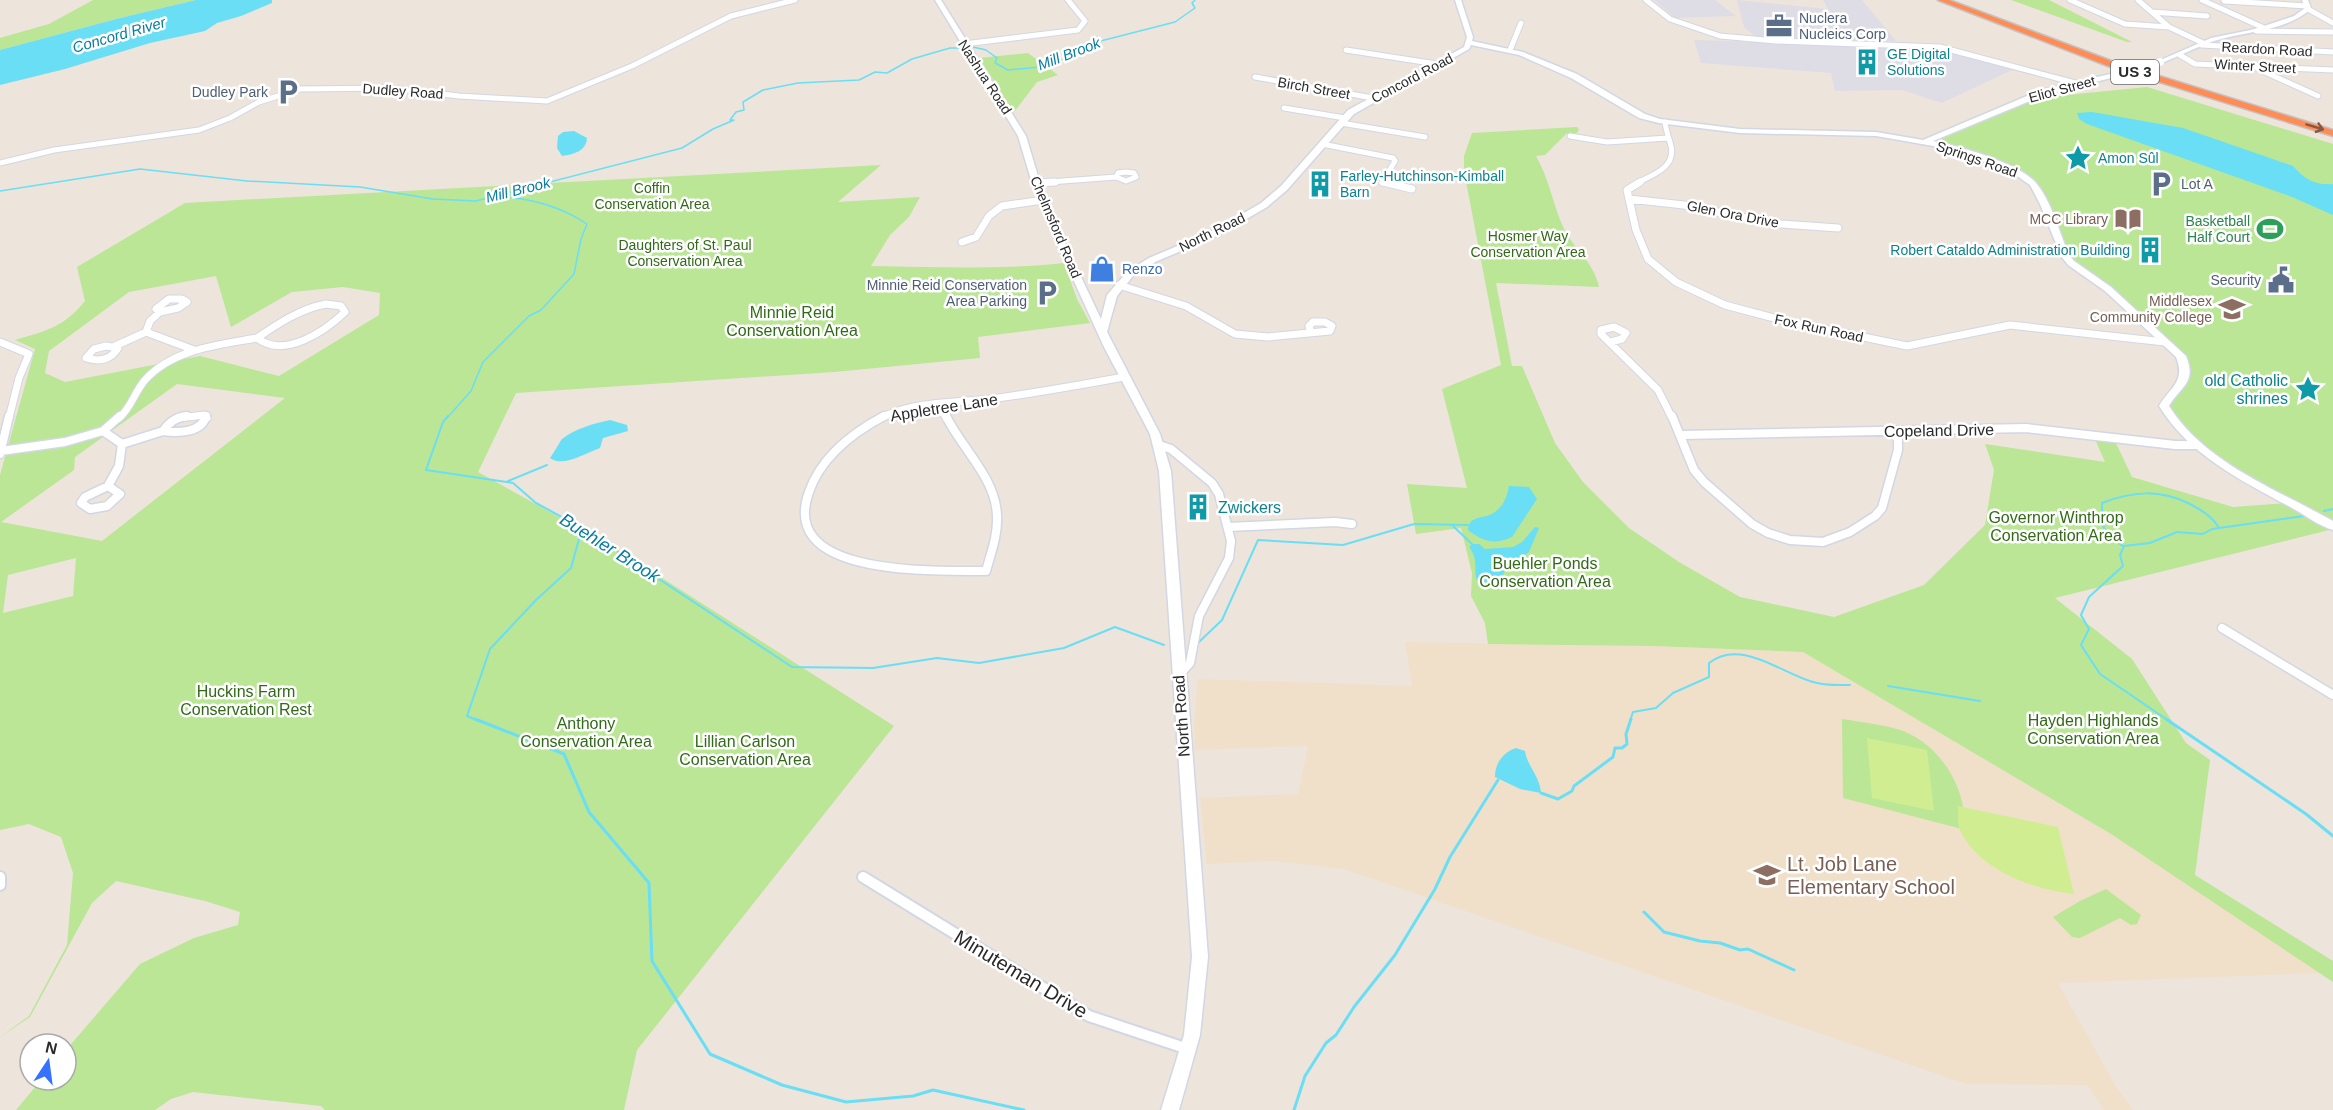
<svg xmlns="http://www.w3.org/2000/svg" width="2333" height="1110" font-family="Helvetica,sans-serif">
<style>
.industrial{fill:#dedde5}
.education{fill:#f0e0ca}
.green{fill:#bae696;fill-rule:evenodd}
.pitch{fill:#d0ee91}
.water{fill:#6adef4}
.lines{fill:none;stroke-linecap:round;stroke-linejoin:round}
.stream-far2{stroke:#6adef4;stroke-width:1.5}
.stream-far1{stroke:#6adef4;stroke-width:2}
.stream{stroke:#6adef4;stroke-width:3}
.street-far3-casing{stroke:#d1d7e4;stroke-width:7}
.street-far2-casing{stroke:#d1d7e4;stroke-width:9}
.street-far1-casing{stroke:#d1d7e4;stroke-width:11}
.street-casing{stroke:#d1d7e4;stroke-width:14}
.secondary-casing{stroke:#d1d7e4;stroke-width:3}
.highway-casing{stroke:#c3c3c3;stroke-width:3}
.street-far3{stroke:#fff;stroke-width:5}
.street-far2{stroke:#fff;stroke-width:7}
.street-far1{stroke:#fff;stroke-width:8}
.street{stroke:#fff;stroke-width:10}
.secondary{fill:#fff;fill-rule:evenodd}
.highway{fill:#ff8c55;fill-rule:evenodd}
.secondary-bridge-casing{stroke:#d1d7e4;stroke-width:9;stroke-linecap:butt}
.secondary-bridge{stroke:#fff;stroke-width:8}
.oneway{stroke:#8a563d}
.labels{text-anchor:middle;stroke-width:5;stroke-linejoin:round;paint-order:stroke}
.far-service-label{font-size:14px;fill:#4e5e75;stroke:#fff;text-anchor:end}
.far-street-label{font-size:14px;fill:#2a2a2a;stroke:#fff}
.far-culture-label{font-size:14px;fill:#0d838f;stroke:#fff;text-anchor:start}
.far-park-label{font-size:14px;fill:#316b17;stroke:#fff}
.far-education-label{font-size:14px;fill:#785e54;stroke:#fff;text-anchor:end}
.far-leisure-label{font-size:14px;fill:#27864d;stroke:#fff;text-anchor:end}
.far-shop-label{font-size:14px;fill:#366cbe;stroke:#fff;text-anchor:start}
.far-water-label{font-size:15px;font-style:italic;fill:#077da2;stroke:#fff}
.shield{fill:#fff;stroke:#6a6a6a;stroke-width:1.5}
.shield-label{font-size:15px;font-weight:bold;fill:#2a2a2a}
.park-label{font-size:16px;fill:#316b17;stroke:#fff}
.culture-label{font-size:16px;fill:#0d838f;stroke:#fff;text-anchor:end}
.street-label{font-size:16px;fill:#2a2a2a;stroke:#fff}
.water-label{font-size:18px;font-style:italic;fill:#077da2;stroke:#fff}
.near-education-label{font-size:20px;fill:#785e54;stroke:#fff;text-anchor:start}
.near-street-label{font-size:20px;fill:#2a2a2a;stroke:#fff}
</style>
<rect width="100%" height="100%" fill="#ede4dc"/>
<path class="industrial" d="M1654 0H1715L1736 16 1675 18Z
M1737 0 1828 9 1823 0H1862L1896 41 1756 37 1744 27Z
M1694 40 1932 47 2014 69 1942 103 1902 90 1835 91 1831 73 1701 63Z"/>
<path class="education" d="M1405 642 1654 646 1803 652 2111 834 2321 973 2058 983 2115 1085 2133 1110H2104L2087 1085 1966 1084 1344 869 1274 861 1207 864 1200 798 1298 794 1308 746 1195 750 1194 723 1198 679 1412 686Z"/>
<path class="green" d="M93 0H196L120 18 0 50V38L49 24Z
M2011 0H2049L2132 42H2127Z
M1028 53 1058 75 1037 82 1014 112 979 58Z
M2147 87 2333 144V526L2262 486 2196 445 2164 406 2186 367 2140 318 2071 263 2033 184 2017 170 1925 142 2028 99Z
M1577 127 1579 130 1575 135 1567 133 1545 155 1536 156C1550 180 1553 207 1565 231 1576 251 1594 263 1599 287L1496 283 1512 366H1522L1555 443 1583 482 1629 528 1679 562 1740 597 1834 617 1924 585 1985 525 1994 470 1985 444 2105 462 2095 439 2115 441 2132 477 2233 507 2287 503 2333 529 2055 598 2132 659 2186 743 2210 760 2195 875 2333 961V982L2111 834 1803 652 1654 646 1488 644 1485 623 1471 596 1472 573 1461 528 1416 534 1407 484 1467 488 1442 389 1501 365 1464 171V156L1472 133Z
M881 165 838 202 920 197 909 217 890 235 871 266C936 267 1000 270 1064 263L1077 299 1090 323 978 337 980 358 834 372 516 393 478 472 615 548 894 726 637 1050 624 1110H325L321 1106 193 1092 171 1099 155 1110H16L41 1080H66V1050L140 964 194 938 238 925 240 912 205 901 116 881 92 903 30 1017 0 1037 29 1016 67 945 73 873 61 837 29 824 0 830V475L35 349 15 340C46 331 64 327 85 301L77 267 185 203ZM216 276 231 327 292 292 343 287 380 293 379 315 279 376 200 356 65 382 45 373 49 351 129 292ZM177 384 285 398 102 541 1 522 74 470 75 457ZM76 558 73 596 3 613 8 575Z
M1842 719C1861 722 1879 724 1897 729 1929 738 1955 770 1962 802 1964 810 1962 821 1962 829L1843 798Z
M2106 889 2141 915 2137 924 2131 925 2120 918 2080 938 2072 937 2053 917 2080 901Z"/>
<path class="pitch" d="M1867 738 1927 750 1934 811 1872 798Z
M1958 806 2058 827 2074 894C2034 890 1978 870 1960 830 1957 823 1958 813 1958 806Z"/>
<path class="water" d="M196 0H272V3L241 16 217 23 205 31 150 43 65 69 0 85V50L120 18Z
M2092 112 2183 128 2293 166C2304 179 2316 186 2333 184V215L2292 197 2087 124 2079 119 2077 113Z
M574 131 587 138C586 151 575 154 562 156L557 148 558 136 563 132Z
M610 420 627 425 628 431 603 438 600 448C585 453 563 468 550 458 552 456 561 440 562 439 576 428 593 424 610 420Z
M1509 486 1529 487 1537 499 1512 537C1494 545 1484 542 1468 530 1469 514 1485 520 1495 512 1504 505 1507 497 1509 486Z
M1535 527 1539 528 1529 552 1506 570 1498 581 1478 583C1472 571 1480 561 1469 547L1472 544H1479L1485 549 1513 547 1522 542Z
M1516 748 1525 751C1527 766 1540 776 1541 793L1520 789 1495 777C1495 764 1502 753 1516 748Z"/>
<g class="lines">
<path class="stream-far2" d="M973 47 986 50 997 58 995 63 1008 70 1041 67 1066 58 1081 46 1175 22 1195 8 1192 3 1195 0
M0 191 140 169 247 181 360 187 433 199 476 201 682 148 713 129 734 120H730L736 112 744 110 743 102 763 90 798 83 859 80 875 72 887 73 912 59 950 48H960
M447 418 471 391 483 362 529 316 541 310 574 274 581 239 587 224C560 206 534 200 502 196"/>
<path class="stream-far1" d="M448 416 443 422 426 470 513 483 536 503 582 528 792 667 873 668 937 658 979 663 1064 648 1115 627 1164 645
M508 481 547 465
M2324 511 2333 509
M1453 526 1472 544
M2123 546C2101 532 2102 529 2102 503 2133 491 2160 489 2190 504 2201 510 2212 516 2219 528
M1198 643 1222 620 1258 540 1343 545 1414 524 1468 525
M1888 686 1980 701
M479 721 467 716 490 649 536 600 571 568 582 528
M1630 721 1633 712 1656 708 1673 693 1709 677V663C1740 638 1781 673 1813 682 1825 686 1838 685 1850 685
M2169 721 2100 674 2081 645 2089 629 2081 615 2089 597 2123 566 2120 555 2124 546 2150 543 2177 532 2203 534 2212 529 2304 516"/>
<path class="stream" d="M475 719 564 754 589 812 649 883 652 961 710 1054 782 1085 846 1102 913 1096 933 1090 1024 1110
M2166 719 2306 814 2333 836
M1541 793 1558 799 1572 791 1574 786 1613 757 1615 748H1622L1627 744 1626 734 1631 719
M1644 912 1664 932 1700 941 1720 943 1740 950 1748 949 1794 970
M1294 1110 1305 1076 1326 1043 1336 1035 1354 1007 1395 955 1435 889 1450 857 1498 780"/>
<g class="street-far3-casing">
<path id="street-far3" d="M1646 0 1670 19 1720 36 1776 41 1940 47 2079 84
M2070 0 2125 24 2169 27
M2138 0 2169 27 2203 43
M2202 0 2264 28
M2224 1 2308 6
M2308 9 2333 23
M2152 12 2207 16
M2256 31 2333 32
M964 44 1078 30 1085 21 1068 0
M2201 45 2333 52
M1346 50 1437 64
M1510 50 1521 23
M2180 55 2195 64 2333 70
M2256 68 2318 96
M1255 77 1373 98
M1284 108 1345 118
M1341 123 1425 137
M1570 136 1607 142 1668 138
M1322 144 1393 158 1395 161 1382 183
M0 163 54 150 199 130 230 118 259 102 300 89 390 88 459 96 547 101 632 66 731 16 795 0
M1126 172 1134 173 1136 177 1126 181 1116 177 1118 173Z
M1036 183 1116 177
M1637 183C1652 175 1676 168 1671 146 1669 138 1666 131 1665 122"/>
</g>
<g class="street-far2-casing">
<path id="street-far2" d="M1383 182 1412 189
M1640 182 1627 190 1636 230 1648 259 1676 282 1725 305 1781 320 1907 346 2010 325 2165 342
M1036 183 1055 182
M1629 199 1684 205 1769 223 1838 228
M962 242 976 237 989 216 1002 206 1043 200
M1119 285 1186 306 1235 334 1268 337 1330 331 1332 326 1325 322H1313L1309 326 1311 333
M169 299H182L187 302 178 308 160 312 156 309Z
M326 304 341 306 345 312C324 332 284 359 257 338 279 323 300 309 326 304Z
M146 332 150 321 160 312
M0 342 29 354 19 378 9 418
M1611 342 1622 339 1626 333 1614 327 1601 330V334L1658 390 1672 418
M106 346 118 348C111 360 99 362 86 358L94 349Z
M115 346 146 332 194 350
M940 405 946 418
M119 418C131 408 134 393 145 380 173 349 218 345 257 338
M178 418 205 415 207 418
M881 418C914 401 955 403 991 399 1035 393 1080 385 1124 377"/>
</g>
<g class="street-far1-casing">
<path id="street-far1" d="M884 416C852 433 821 457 809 492 777 579 939 570 986 571 991 553 998 535 997 516 996 478 962 449 946 416
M1672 416 1694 470 1704 482 1752 524 1768 533 1790 540 1823 542 1850 532 1875 516 1882 508 1898 450V440L1893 431
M103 431 122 444 119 466 108 486
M163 431C178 433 202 433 206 416
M163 431C169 422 176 417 187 416
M1681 435 2026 428 2175 445H2196
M122 444 163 431
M1159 445 1171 449 1212 483 1219 494 1231 541 1229 558 1199 616 1190 663 1179 675
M1 451 65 442 103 431 120 416
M0 454 9 416
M108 486 120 494 107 506 90 509 81 503 85 497Z
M1228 527 1335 522 1352 524
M2222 628 2333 695"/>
</g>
<g class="street-casing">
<path id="street" d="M0 877V885
M863 877 1089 1016 1188 1049"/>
</g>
<g class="secondary-casing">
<path id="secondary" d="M935 0H941L1026 136 1040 183 1061 235 1101 319 1107 295 1127 272 1149 258 1215 230 1261 203 1281 186 1348 110 1464 47 1467 37 1455 0H1461L1473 37 1472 41 1523 52 1577 74 1645 114 1660 119 1740 129 1876 132 1923 140 2041 90 2119 72V76L2047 94 1933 141C1959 146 2019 163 2036 183 2051 200 2060 234 2069 255L2074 261 2111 287 2186 356C2197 383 2181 386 2169 406 2205 463 2276 489 2333 521V530C2319 526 2305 515 2292 508 2242 481 2190 456 2159 406 2170 387 2186 382 2176 357L2105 291 2068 265 2061 256 2040 204 2030 185 2007 169 1939 147 1876 136 1740 133 1659 123 1639 118 1571 78 1519 55 1471 45 1469 49 1354 114 1287 190 1267 207 1221 234 1155 262 1133 276 1117 296 1107 332 1160 434 1171 471 1208 957 1200 1035 1179 1110H1161L1184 1035 1192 957 1159 471 1150 434 1104 347 1053 235 1032 183 1018 136Z
M2302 0H2308L2311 9C2285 32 2246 31 2214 41 2197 47 2179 56 2162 63L2156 62 2211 38 2255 29 2294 16 2305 8Z"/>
</g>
<g class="highway-casing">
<path id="highway" d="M1938 0H1949L2114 62 2333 130V136L2108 66Z"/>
</g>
<use href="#street-far3" class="street-far3"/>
<use href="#street-far2" class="street-far2"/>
<use href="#street-far1" class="street-far1"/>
<use href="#street" class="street"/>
<use href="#secondary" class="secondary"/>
<use href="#highway" class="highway"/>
<g class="secondary-bridge-casing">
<path id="secondary-bridge" d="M2116 74 2160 62"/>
</g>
<use href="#secondary-bridge" class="secondary-bridge"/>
</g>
<defs><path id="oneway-shaft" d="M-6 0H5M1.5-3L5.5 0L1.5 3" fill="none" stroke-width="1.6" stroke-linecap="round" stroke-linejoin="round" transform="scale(1.5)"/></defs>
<use class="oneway" href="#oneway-shaft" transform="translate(2315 127) rotate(17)"/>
<defs>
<g id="office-bare" transform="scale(2.07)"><path d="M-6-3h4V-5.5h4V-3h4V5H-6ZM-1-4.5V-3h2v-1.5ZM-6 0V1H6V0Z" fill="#5c6f8a" stroke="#fff" stroke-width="2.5" paint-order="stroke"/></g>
<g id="building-bare" transform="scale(2.07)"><path d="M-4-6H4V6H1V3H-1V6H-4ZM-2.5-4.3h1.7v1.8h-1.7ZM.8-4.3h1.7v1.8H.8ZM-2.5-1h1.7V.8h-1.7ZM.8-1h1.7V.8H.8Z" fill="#0f9aa8" stroke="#fff" stroke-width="2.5" paint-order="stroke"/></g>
<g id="parking-bare" transform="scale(2.07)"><path d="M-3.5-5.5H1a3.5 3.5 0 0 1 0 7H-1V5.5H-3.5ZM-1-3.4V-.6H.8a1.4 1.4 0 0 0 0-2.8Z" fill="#5c6f8a" stroke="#fff" stroke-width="2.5" paint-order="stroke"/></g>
<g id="sight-bare" transform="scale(2.07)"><path d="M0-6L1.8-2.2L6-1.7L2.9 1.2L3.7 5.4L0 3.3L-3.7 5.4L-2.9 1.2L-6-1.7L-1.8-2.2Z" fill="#0f9aa8" stroke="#fff" stroke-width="2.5" paint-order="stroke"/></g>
<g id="library-bare" transform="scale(2.07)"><path d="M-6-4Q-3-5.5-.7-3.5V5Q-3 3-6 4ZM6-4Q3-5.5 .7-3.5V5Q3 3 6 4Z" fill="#8d6e63" stroke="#fff" stroke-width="2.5" paint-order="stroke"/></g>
<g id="stadium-bare" transform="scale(2.07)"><path d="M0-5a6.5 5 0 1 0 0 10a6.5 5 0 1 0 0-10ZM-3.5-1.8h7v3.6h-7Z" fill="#2e9e5b" stroke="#fff" stroke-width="2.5" paint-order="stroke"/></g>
<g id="shop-bare" transform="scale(2.07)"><path d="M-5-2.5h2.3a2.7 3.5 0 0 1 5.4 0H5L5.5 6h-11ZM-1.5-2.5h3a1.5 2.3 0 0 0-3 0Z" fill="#3f7fe0" stroke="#fff" stroke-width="2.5" paint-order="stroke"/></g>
<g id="civic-bare" transform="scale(2.07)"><path d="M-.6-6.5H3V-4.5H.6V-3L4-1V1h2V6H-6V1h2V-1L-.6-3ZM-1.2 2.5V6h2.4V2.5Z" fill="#5c6f8a" stroke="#fff" stroke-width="2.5" paint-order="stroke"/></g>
<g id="university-bare" transform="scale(2.07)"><path d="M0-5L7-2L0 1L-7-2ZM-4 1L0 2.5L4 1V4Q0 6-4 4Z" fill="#8d6e63" stroke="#fff" stroke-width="2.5" paint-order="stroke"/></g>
<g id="school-bare" transform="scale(2.07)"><path d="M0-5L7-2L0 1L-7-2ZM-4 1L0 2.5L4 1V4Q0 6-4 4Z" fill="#8d6e63" stroke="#fff" stroke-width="2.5" paint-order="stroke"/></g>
</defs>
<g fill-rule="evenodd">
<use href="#office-bare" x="1779" y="26"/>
<use href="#building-bare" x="1867" y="62"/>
<use href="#parking-bare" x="288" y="92"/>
<use href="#sight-bare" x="2078" y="158"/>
<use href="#building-bare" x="1320" y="184"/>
<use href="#parking-bare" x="2161" y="184"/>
<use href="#library-bare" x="2128" y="219"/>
<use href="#stadium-bare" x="2270" y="229"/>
<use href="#building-bare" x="2150" y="250"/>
<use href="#shop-bare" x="1102" y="269"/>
<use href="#civic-bare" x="2281" y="280"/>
<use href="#parking-bare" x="1047" y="293"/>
<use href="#university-bare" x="2232" y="309"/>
<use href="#sight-bare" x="2308" y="389"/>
<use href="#building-bare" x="1198" y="507"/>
<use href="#school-bare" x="1767" y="875"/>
</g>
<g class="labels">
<g class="far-service-label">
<text x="1799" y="23" text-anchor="start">Nuclera<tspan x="1799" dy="16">Nucleics Corp</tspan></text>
<text x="268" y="97">Dudley Park</text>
<text x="2181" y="189" text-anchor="start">Lot A</text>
<text x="2261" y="285">Security</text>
<text x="1027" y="290">Minnie Reid Conservation<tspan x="1027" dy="16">Area Parking</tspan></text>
</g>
<g class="far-street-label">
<text transform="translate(2267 49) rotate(3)" y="5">Reardon Road</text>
<text transform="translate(2255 66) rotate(3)" y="5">Winter Street</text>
<text transform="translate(985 77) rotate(57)" y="5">Nashua Road</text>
<text transform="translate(1412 78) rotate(-28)" y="5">Concord Road</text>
<text transform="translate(1314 88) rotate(10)" y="5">Birch Street</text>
<text transform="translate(2062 89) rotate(-15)" y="5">Eliot Street</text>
<text transform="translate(403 91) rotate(4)" y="5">Dudley Road</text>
<text transform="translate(1977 159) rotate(19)" y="5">Springs Road</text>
<text transform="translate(1733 214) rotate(11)" y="5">Glen Ora Drive</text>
<text transform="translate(1056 227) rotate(67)" y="5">Chelmsford Road</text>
<text transform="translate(1212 232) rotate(-26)" y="5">North Road</text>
<text transform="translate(1819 328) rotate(12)" y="5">Fox Run Road</text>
</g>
<g class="far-culture-label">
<text x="1887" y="59">GE Digital<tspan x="1887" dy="16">Solutions</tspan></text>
<text x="2098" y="163">Amon Sûl</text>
<text x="1340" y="181">Farley-Hutchinson-Kimball<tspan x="1340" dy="16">Barn</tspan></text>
<text x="2130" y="255" text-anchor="end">Robert Cataldo Administration Building</text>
</g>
<g class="far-park-label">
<text x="652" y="193">Coffin<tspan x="652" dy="16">Conservation Area</tspan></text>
<text x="1528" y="241">Hosmer Way<tspan x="1528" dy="16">Conservation Area</tspan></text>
<text x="685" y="250">Daughters of St. Paul<tspan x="685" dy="16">Conservation Area</tspan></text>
</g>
<g class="far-education-label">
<text x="2108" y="224">MCC Library</text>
<text x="2212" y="306">Middlesex<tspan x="2212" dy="16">Community College</tspan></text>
</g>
<g class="far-leisure-label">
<text x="2250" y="226">Basketball<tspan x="2250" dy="16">Half Court</tspan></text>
</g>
<g class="far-shop-label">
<text x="1122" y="274">Renzo</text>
</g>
<g class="far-water-label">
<text transform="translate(119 35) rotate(-16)" y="5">Concord River</text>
<text transform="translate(1069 54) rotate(-21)" y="5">Mill Brook</text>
<text transform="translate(518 190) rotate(-14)" y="5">Mill Brook</text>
</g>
<rect class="shield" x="2111" y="60" width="48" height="24" rx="4.5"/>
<g class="shield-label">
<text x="2135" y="77">US 3</text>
</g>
<g class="park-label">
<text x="792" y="318">Minnie Reid<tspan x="792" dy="18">Conservation Area</tspan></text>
<text x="2056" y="523">Governor Winthrop<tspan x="2056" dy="18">Conservation Area</tspan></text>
<text x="1545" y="569">Buehler Ponds<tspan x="1545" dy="18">Conservation Area</tspan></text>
<text x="246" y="697">Huckins Farm<tspan x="246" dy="18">Conservation Rest</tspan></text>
<text x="2093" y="726">Hayden Highlands<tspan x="2093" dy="18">Conservation Area</tspan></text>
<text x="586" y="729">Anthony<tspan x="586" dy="18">Conservation Area</tspan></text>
<text x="745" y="747">Lillian Carlson<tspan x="745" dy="18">Conservation Area</tspan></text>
</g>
<g class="culture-label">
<text x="2288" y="386">old Catholic<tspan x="2288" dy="18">shrines</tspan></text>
<text x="1218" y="513" text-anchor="start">Zwickers</text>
</g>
<g class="street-label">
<text transform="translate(944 407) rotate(-9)" y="6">Appletree Lane</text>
<text transform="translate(1939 430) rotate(-1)" y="6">Copeland Drive</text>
<text transform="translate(1181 716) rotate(-94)" y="6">North Road</text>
</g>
<g class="water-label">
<text transform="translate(610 548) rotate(32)" y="6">Buehler Brook</text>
</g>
<g class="near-education-label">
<text x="1787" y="871">Lt. Job Lane<tspan x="1787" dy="23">Elementary School</tspan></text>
</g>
<g class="near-street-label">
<text transform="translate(1021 974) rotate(31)" y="7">Minuteman Drive</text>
</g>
</g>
<g transform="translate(48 1062) rotate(13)"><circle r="28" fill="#ffffff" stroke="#aaaaaa" stroke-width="1.5"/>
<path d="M0-4.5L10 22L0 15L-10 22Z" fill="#3771ff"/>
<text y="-9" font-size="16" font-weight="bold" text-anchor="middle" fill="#2a2a2a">N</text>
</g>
</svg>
